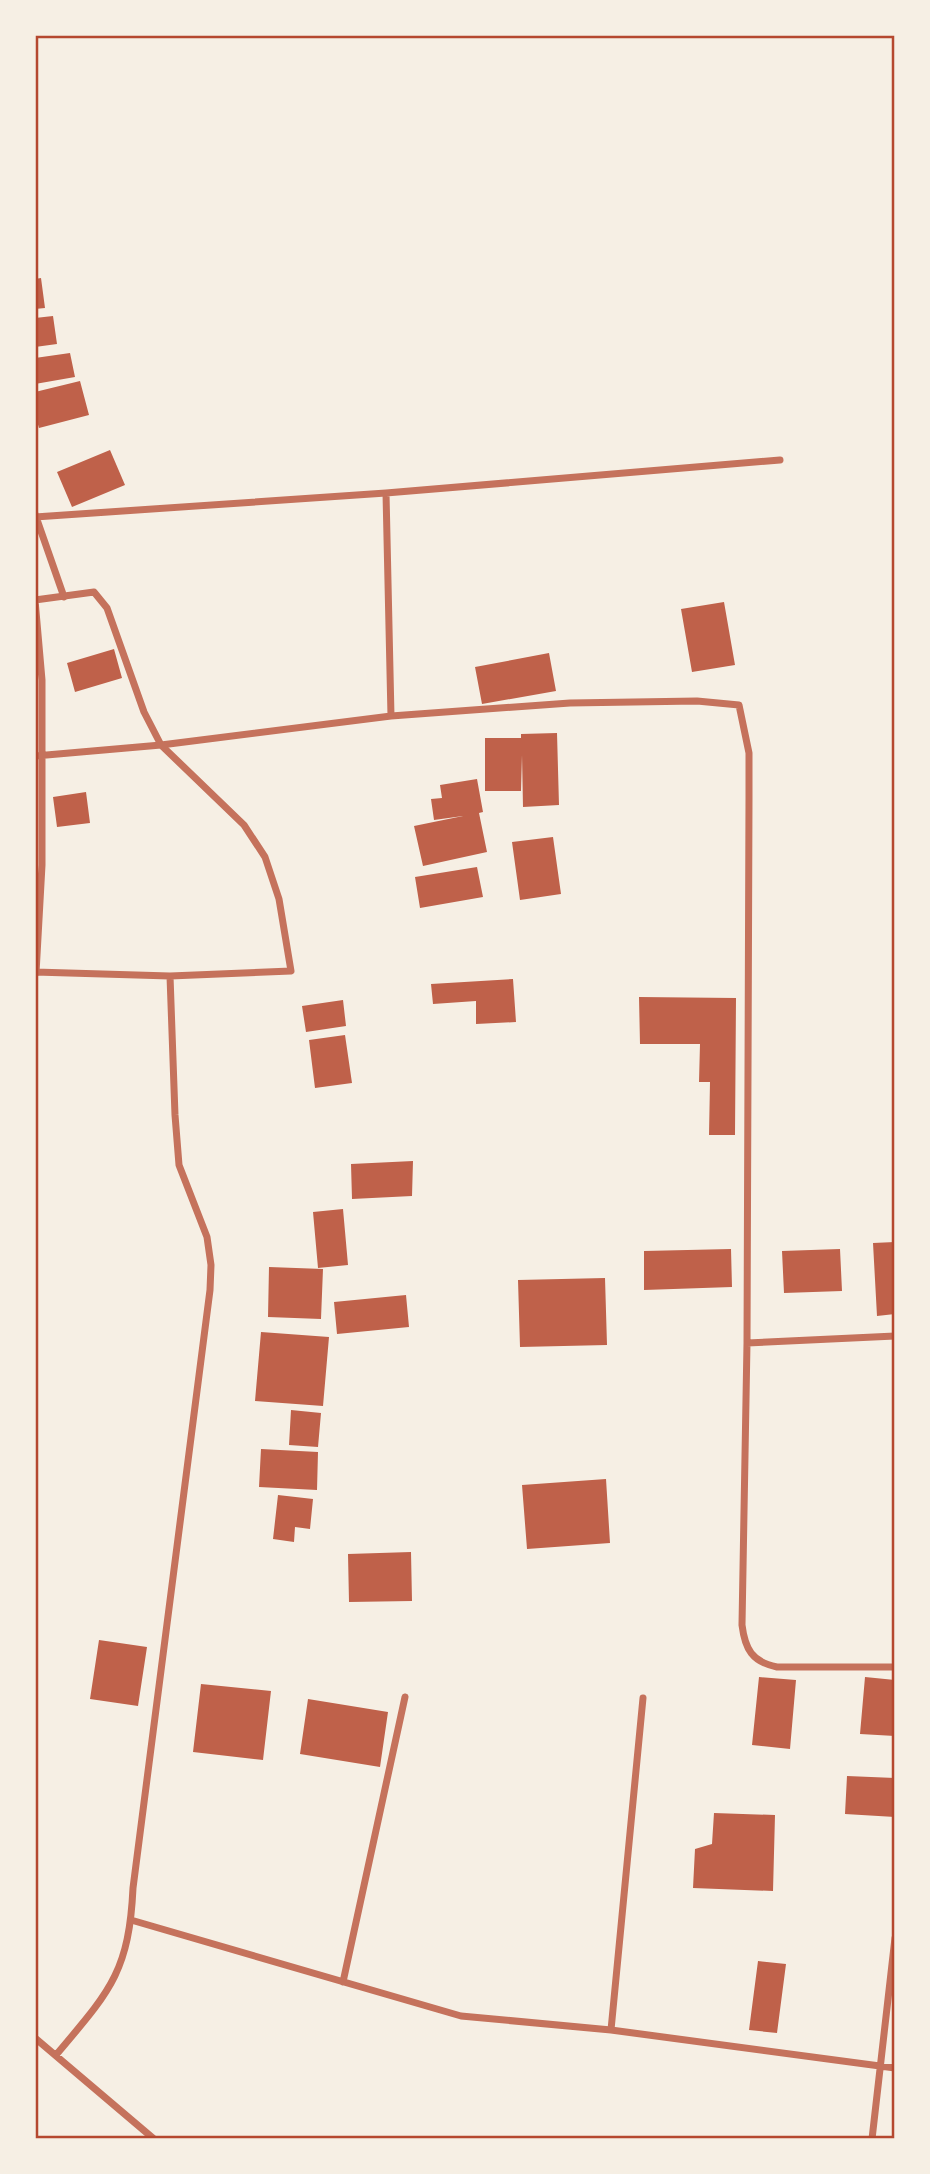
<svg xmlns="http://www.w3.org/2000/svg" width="930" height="2174" font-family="'Archivo Narrow',sans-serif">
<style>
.building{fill:#bf614a}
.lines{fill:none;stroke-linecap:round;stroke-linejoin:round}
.minor{stroke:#c5725c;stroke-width:7}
.neatline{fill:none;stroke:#b5482f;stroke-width:2.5}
</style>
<rect width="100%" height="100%" fill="#f6efe4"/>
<path class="building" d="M41 278 45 308 35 309V279Z
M53 316 57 344 35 347V318Z
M70 353 75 377 35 384V358Z
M80 381 89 415 39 428 35 414V392Z
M110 450 125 485 72 507 57 472Z
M724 602 735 665 692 672 681 609Z
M114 649 122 678 75 692 67 663Z
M549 653 556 691 482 704 475 667Z
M557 733 559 805 523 807 522 755 521 791H485V738H521V734Z
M477 779 483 812 479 813 487 852 423 866 414 826 463 816 434 820 431 799 442 798 440 785Z
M86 792 90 823 57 827 53 797Z
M553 837 561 894 520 900 512 842Z
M477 867 483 897 420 908 415 877Z
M513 979 516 1022 476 1024V1001L433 1004 431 984Z
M639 997 736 998 735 1135H709L710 1082H699L700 1044H640Z
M343 1000 346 1026 306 1032 302 1006Z
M345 1035 352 1083 315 1088 309 1040Z
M413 1161 412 1196 352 1199 351 1164Z
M343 1209 348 1265 318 1268 313 1212Z
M895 1242V1314L877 1316 873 1243Z
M731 1249 732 1287 644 1290V1251Z
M840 1249 842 1291 784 1293 782 1251Z
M269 1267 323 1269 321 1319 268 1317Z
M605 1278 607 1345 520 1347 518 1280Z
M406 1295 409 1327 337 1334 334 1302Z
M261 1332 329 1337 323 1406 255 1401Z
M291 1410 321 1413 318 1447 289 1445Z
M261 1449 318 1452 317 1490 259 1487Z
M606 1479 610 1543 527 1549 522 1485Z
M278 1495 313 1499 310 1529 295 1527 294 1542 273 1539Z
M411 1552 412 1601 349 1602 348 1554Z
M99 1640 147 1647 138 1706 90 1699Z
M759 1677 796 1680 790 1749 752 1745Z
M865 1677 895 1680V1736L860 1734Z
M201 1684 271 1691 263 1760 193 1752Z
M308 1699 388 1712 380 1767 300 1754Z
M847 1776 895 1778V1817L845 1814Z
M714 1813 775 1815 773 1891 693 1888 695 1849 712 1844Z
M758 1961 786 1964 777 2033 749 2030Z"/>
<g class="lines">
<path class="minor" d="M386 493 391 716
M35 514 64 597
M35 517 386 493 780 460
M35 600 94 592 107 608 144 712 161 745 244 825 265 857 279 899 291 971 170 976 35 972
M35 600 42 680V865L36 973
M35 756 161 745 391 716 570 703 697 701 739 705 749 753V798L747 1343 895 1336
M747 1343 742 1625C745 1649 752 1662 777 1667H895
M131 1920 461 2016 611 2030 895 2068
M343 1982 405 1697
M611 2030 643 1698
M35 2038 154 2139
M56 2055C109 1992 129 1973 133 1888L210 1290 211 1265 207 1237 179 1165 175 1115 170 976
M872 2139 895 1938"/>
</g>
<rect width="930" height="2174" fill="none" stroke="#f6efe4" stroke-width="74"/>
<rect x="37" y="37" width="856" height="2100" class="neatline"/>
</svg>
